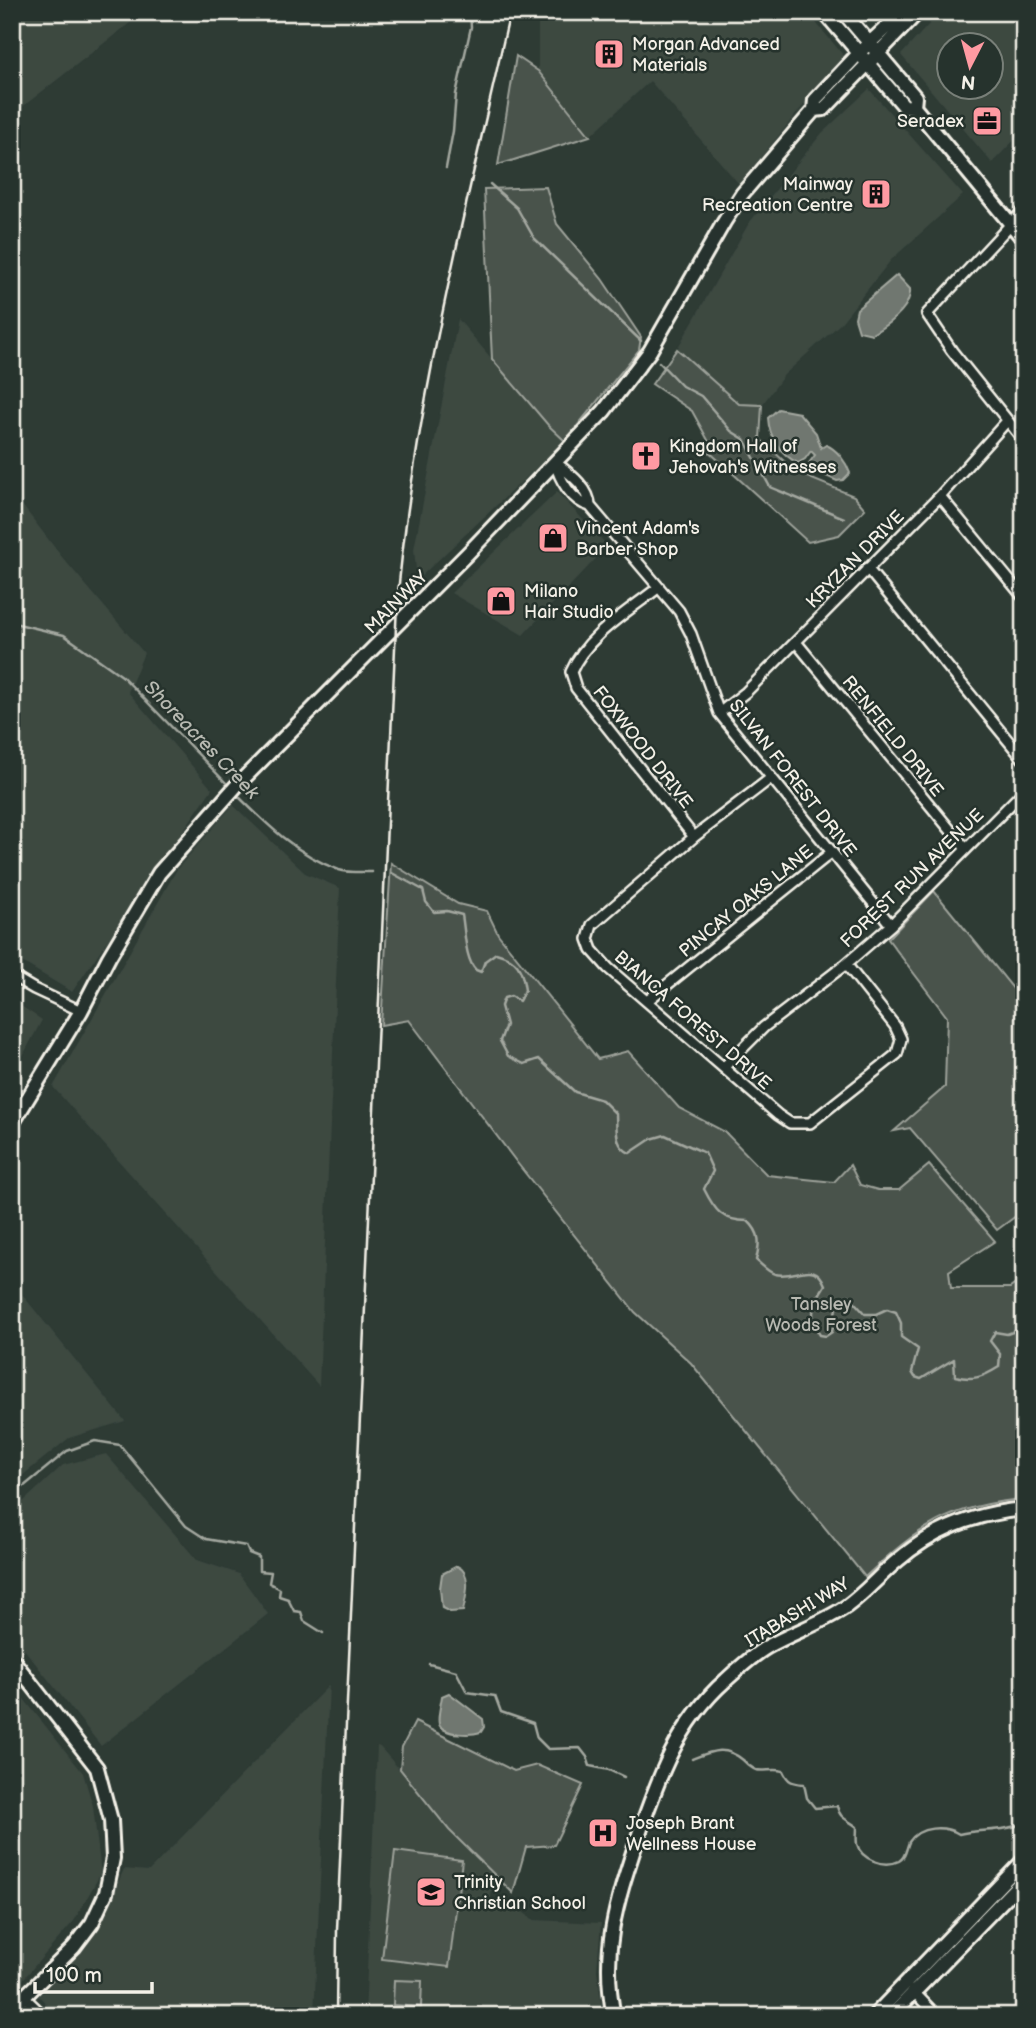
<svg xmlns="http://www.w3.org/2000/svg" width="1036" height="2028" font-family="'Balsamiq Sans',sans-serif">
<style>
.built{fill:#3c4841;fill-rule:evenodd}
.green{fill:#48524c;stroke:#9ea29a;stroke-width:2}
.water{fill:#6f7770;stroke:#a4a8a0;stroke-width:2}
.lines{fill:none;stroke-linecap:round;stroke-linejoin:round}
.stream{stroke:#a4a8a0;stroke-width:2.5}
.street-casing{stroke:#f4f1e8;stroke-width:14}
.secondary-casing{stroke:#f4f1e8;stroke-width:18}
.street{stroke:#26332d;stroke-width:9}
.secondary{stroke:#26332d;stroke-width:12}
.rail{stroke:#f4f1e8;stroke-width:2.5}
.labels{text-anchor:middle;stroke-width:5;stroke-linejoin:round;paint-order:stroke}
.poi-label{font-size:18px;fill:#f4f1e8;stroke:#26332d;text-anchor:start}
.street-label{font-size:18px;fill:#f4f1e8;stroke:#26332d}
.park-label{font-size:18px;fill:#b8b9b1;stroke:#26332d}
.water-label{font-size:19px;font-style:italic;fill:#b8bab2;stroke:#26332d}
</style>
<rect width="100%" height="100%" fill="#2e3b34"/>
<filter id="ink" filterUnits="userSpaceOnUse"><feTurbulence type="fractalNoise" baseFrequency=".0143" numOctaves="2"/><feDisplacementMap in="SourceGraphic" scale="14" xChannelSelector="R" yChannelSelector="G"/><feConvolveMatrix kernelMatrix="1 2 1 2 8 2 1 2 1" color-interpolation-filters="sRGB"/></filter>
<g filter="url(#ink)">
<path class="built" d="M12 12H144L12 115Z
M538 12H807L844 56 739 184 650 81 590 136 538 71Z
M940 12H1024V130L992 163 901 55ZM948 46H990V88H948Z
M869 89 963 195 891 260 840 324 784 375 762 405 739 404 677 349 749 223 822 133Z
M458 319 548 425 565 441 417 580 414 549Z
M557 492 608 546 523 635 451 593Z
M19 501 62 557 144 653 128 692 212 789 72 992 12 956V504Z
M233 805 305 873 340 888 319 1386 53 1087 177 869Z
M12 1000 42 1020 12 1076Z
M12 1282 125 1421 69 1438 12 1484Z
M106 1454 197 1560 239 1574 268 1614 101 1746 12 1634V1512L63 1465Z
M12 1684 83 1773 93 1806 101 1873 74 1921 12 1992Z
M329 1685 314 2016H57L39 1996 86 1947 101 1921 124 1869 149 1871Z
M377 1746 380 1747 493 1876 490 1908 520 1910 534 1920 601 1923 597 1970 603 2016H365Z"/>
<path class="green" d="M516 56 538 71 590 136 498 165Z
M546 187 557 224 602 279 641 337 639 350 565 441 548 425 492 359 484 189Z
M677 349 739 404 762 405 760 439 797 473 854 496 865 509 839 535 808 542 705 448 709 442 692 411 652 384Z
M391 863 458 904 487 911 498 934 598 1059 628 1051 679 1108 725 1132 767 1175 834 1182 850 1165 860 1185 878 1190H899L929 1165 995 1241 949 1271 951 1288H1010L1024 1278V1499C950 1505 917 1528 865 1577L691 1363 635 1312 518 1164 409 1020 381 1025Z
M934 891 1024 1002V1210L997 1230 910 1128 894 1131 945 1087 947 1017 888 939Z
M415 1722 514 1771 537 1765 583 1785 554 1845 526 1847 513 1893 449 1830 400 1769 402 1747Z
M395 1851 462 1860 449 1967 382 1959Z
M394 1980 422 1981 421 2007 393 2005Z"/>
<path class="water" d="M897 275 910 289C912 308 887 325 872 334L859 331 855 318 857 309Z
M778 409 799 413 816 433 821 448 826 445C837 449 846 462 850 473L843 480 837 481 813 470 809 463 815 455 811 451 805 459 798 463C781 455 769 437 768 418Z
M457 1566C473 1573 466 1597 463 1611L450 1612 442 1608 440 1588 442 1574Z
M449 1693 483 1719 484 1727 481 1732C472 1735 444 1736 439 1724 437 1717 441 1704 442 1696Z"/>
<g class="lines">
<path class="stream" d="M446 168 453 131 456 94 471 27 470 12
M490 184 517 208 534 238 641 341
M659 362 682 386 701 396 731 431 744 439 770 487 844 518
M12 624H18L64 635 122 676 230 787
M234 792C265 823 297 855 339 870 349 873 362 872 372 872
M392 873 423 890 426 902 434 912 447 911 462 915C465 931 465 960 476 970L481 972 485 961 496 953C518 959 522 969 525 990L519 1001 511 996 504 998 501 1006 506 1025 500 1041 508 1056 524 1064 539 1059 575 1092 602 1100 616 1114C617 1130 614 1146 630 1153L651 1139 665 1135 705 1153 713 1171 704 1189C715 1211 722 1221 748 1221 761 1233 760 1244 756 1260 762 1265 768 1272 775 1274 796 1279 815 1258 825 1285 814 1302 807 1316 820 1335L826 1336 832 1332C836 1316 832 1303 848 1295L865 1314H876L887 1309 896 1312 901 1323V1337L918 1349 912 1372 915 1377 921 1379 954 1359 955 1376C973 1381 983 1377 999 1367L1000 1354 990 1341 995 1332 1007 1334 1024 1328
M12 1496 67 1451 95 1441 120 1445 186 1526 206 1539 246 1546 249 1553 259 1557V1571L271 1572 269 1583 280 1589 279 1596 288 1599 294 1611 301 1612 304 1621 323 1633
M429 1664 456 1671 467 1692 495 1696 501 1712 533 1723 537 1738 548 1749 580 1748 587 1757 590 1766 609 1770 624 1777
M692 1759C712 1751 725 1745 743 1760 747 1764 751 1768 756 1770 765 1772 773 1768 783 1771 788 1782 792 1783 804 1784L807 1798 815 1808 837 1806C840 1820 848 1819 857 1827 857 1832 856 1839 857 1844 861 1860 885 1868 899 1861 906 1857 906 1849 909 1842 919 1826 944 1825 959 1834 980 1829 1004 1832 1024 1823"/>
<g class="street-casing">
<path id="street" d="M1024 210 927 314 952 351 1024 441
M555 462C559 479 572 502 590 506L679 611 691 634 719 713 891 925
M555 462C569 473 590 488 590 506
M940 496 1024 598
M867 568 1024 760
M659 587C628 612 587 635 571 672L576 688 694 837
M796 642 966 849
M719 713 746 692 940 496 1007 421
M771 778 694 837 592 925 588 939 592 950 608 968 778 1115 790 1123H810L897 1054 901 1039 895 1026 846 964
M12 976 34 989 81 1011
M647 1001 832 852
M724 1067 764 1027 846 964 891 925 1024 791
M912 1990 937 2016
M24 1997 44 2016"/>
</g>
<g class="secondary-casing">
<path id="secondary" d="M824 12 904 106 914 107 1024 240
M843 12 915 97 914 107
M814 110 815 100 864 48 903 12
M12 1124 81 1011 109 957 159 873 238 784 468 553 604 411 650 351 724 222 742 194 814 110 824 109 918 12
M12 1659 97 1768 111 1820 113 1858 106 1893 92 1923 74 1947 12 2009
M614 2016C600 1951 617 1901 637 1840 657 1781 677 1723 726 1680 739 1668 752 1656 767 1647 793 1632 823 1623 847 1606 866 1592 881 1574 898 1560 934 1529 977 1513 1024 1509
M874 2016 1024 1860
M891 2016 1024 1879"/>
</g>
<use href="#street" class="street"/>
<use href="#secondary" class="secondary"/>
<path class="rail" d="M336 2016 337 1930 345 1746 397 604C415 403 466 208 510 12"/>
</g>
</g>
<defs>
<g id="building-square" transform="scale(1.575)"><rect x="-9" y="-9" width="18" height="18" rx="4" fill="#ff9aa2" stroke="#26332d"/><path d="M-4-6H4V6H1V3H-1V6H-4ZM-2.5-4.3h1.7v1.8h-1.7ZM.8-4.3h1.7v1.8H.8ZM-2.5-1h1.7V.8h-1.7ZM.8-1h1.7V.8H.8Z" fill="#111"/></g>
<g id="office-square" transform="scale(1.575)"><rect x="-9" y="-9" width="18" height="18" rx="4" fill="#ff9aa2" stroke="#26332d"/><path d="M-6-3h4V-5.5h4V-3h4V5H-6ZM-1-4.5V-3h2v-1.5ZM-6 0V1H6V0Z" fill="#111"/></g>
<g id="church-square" transform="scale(1.575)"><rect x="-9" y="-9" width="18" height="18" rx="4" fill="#ff9aa2" stroke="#26332d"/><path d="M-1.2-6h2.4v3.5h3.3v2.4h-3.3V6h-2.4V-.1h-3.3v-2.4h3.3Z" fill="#111"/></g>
<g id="shop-square" transform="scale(1.575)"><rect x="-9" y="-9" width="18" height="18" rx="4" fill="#ff9aa2" stroke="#26332d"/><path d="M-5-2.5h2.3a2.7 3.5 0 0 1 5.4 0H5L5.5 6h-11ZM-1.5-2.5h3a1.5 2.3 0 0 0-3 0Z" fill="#111"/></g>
<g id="hospital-square" transform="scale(1.575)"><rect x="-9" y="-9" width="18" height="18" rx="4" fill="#ff9aa2" stroke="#26332d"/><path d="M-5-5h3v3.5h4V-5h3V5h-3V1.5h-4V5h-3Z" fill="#111"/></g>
<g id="school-square" transform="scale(1.575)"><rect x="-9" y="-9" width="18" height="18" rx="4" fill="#ff9aa2" stroke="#26332d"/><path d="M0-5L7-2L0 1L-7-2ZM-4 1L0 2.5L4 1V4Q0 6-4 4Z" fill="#111"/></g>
</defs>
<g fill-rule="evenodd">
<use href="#building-square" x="609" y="54"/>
<use href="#office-square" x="987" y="121"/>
<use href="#building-square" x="876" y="194"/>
<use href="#church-square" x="646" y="456"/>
<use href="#shop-square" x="553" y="538"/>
<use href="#shop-square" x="501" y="601"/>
<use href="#hospital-square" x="603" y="1833"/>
<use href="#school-square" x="431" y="1892"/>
</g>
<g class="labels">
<g class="poi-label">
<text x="632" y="50">Morgan Advanced<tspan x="632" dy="21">Materials</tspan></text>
<text x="964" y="127" text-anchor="end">Seradex</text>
<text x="853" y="190" text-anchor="end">Mainway<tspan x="853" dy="21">Recreation Centre</tspan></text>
<text x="669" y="452">Kingdom Hall of<tspan x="669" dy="21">Jehovah's Witnesses</tspan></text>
<text x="576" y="534">Vincent Adam's<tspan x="576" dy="21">Barber Shop</tspan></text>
<text x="524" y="597">Milano<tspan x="524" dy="21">Hair Studio</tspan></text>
<text x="626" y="1829">Joseph Brant<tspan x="626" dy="21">Wellness House</tspan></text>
<text x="454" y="1888">Trinity<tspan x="454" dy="21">Christian School</tspan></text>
</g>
<g class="street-label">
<text transform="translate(855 559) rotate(-45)" y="6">KRYZAN DRIVE</text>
<text transform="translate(396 602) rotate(-45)" y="6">MAINWAY</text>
<text transform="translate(893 736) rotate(51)" y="6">RENFIELD DRIVE</text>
<text transform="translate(643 747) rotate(52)" y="6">FOXWOOD DRIVE</text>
<text transform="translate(793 778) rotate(52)" y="6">SILVAN FOREST DRIVE</text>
<text transform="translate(912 878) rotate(-44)" y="6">FOREST RUN AVENUE</text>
<text transform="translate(746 901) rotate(-39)" y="6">PINCAY OAKS LANE</text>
<text transform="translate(693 1020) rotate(41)" y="6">BIANCA FOREST DRIVE</text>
<text transform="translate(797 1612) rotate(-31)" y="6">ITABASHI WAY</text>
</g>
<g class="park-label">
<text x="821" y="1310">Tansley<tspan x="821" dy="21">Woods Forest</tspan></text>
</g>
<g class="water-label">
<text transform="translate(202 739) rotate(46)" y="7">Shoreacres Creek</text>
</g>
</g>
<rect width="1036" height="2028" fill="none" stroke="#26332d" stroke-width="42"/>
<rect x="21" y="21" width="994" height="1986" fill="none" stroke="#f4f1e8" stroke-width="2.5" filter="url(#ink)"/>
<g transform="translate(970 66) rotate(186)"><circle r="33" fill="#26332d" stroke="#787f78" stroke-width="2"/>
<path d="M0-5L12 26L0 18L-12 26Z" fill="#ff9aa2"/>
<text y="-10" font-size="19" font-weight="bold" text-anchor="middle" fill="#f4f1e8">N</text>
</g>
<path d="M35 1982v10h117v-10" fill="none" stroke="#f4f1e8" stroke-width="3.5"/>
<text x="46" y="1982" font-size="21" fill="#f4f1e8" stroke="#26332d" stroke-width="5" paint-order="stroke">100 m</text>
</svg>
